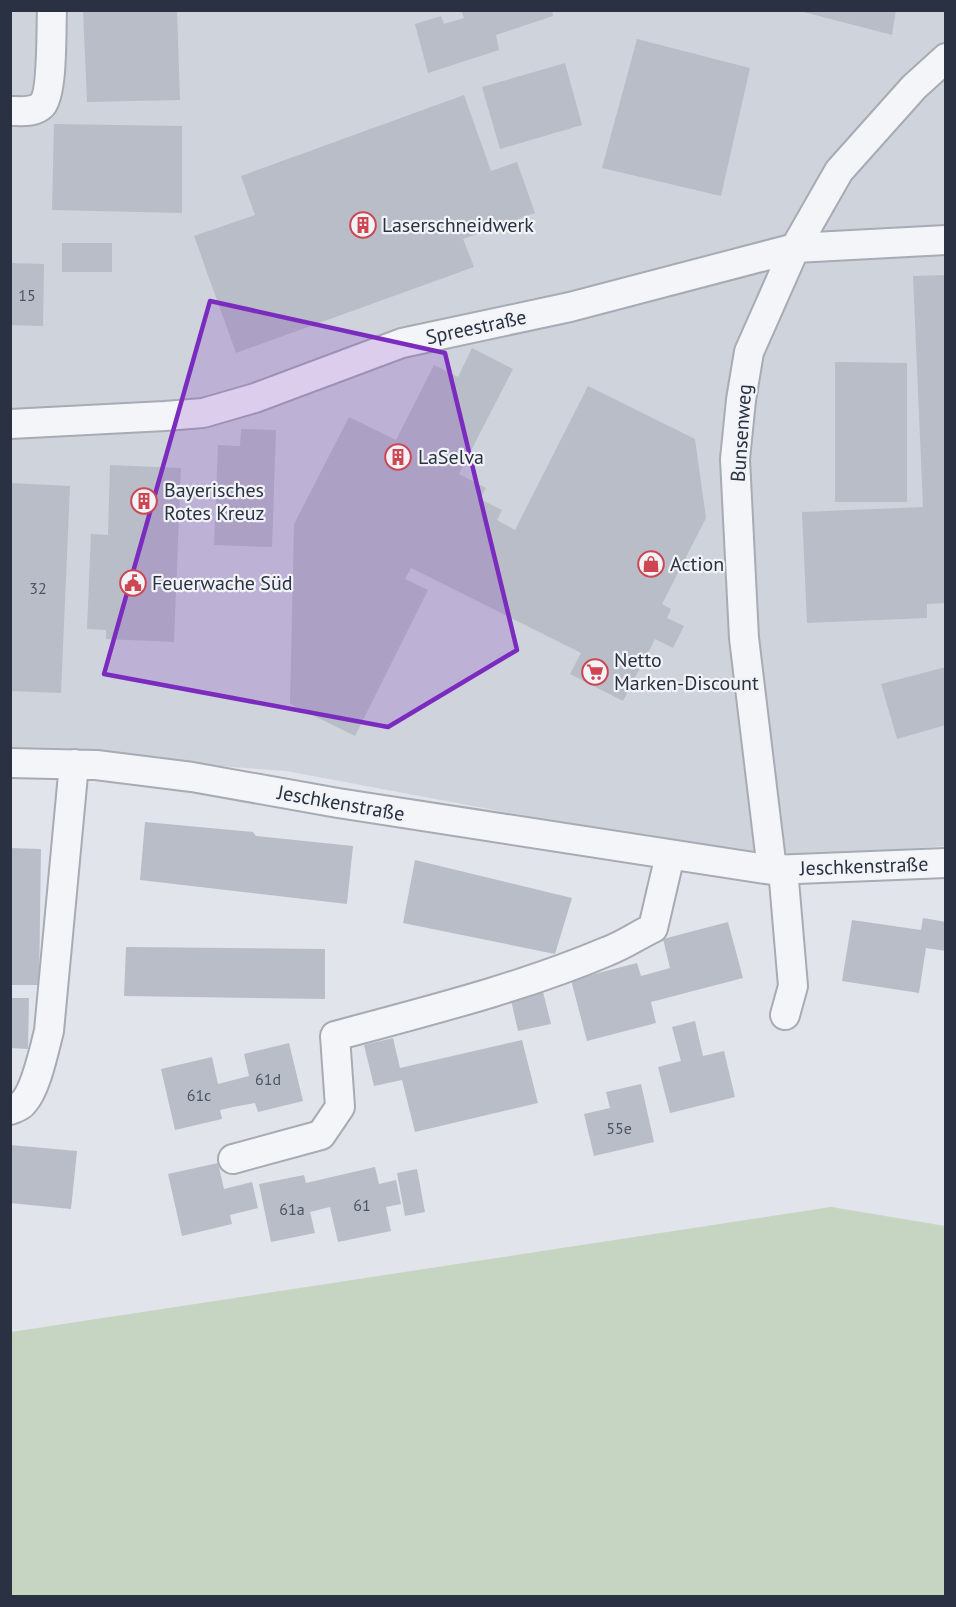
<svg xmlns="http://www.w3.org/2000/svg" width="956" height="1607" font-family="'PT Sans',sans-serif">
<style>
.built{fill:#cfd3dc}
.green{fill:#c6d4c2}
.building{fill:#b8bdc7}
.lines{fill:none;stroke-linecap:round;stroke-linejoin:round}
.minor-casing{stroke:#a6abb4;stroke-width:32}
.minor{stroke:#f4f5f8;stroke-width:28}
.marked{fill:#7b2cbf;fill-opacity:0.2;stroke:#7b2cbf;stroke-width:4.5;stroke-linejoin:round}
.labels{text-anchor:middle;stroke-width:4.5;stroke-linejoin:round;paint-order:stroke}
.number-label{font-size:16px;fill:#4d5463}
.poi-label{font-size:20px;fill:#293142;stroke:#f1f3f7;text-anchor:start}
.street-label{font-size:20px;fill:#293142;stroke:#f1f3f7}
</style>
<rect width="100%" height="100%" fill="#e1e4ea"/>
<path class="built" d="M10 11H945V846L760 860 286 771 11 751Z"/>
<path class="green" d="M831 1207 945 1226V1596H11V1332Z"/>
<path class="building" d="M83 10H177L180 100 87 102Z
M461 10H552L553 16 496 35 499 50 428 73 415 24 441 16 444 24 464 18Z
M796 10H896L892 35Z
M637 39 750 68 721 196 602 168Z
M565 63 582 125 500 149 482 87Z
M464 95 491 171 517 162 535 213 463 239 474 267 236 353 194 236 255 215 241 176Z
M54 124 182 126V213L52 210Z
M62 243H112V272H62Z
M10 263 44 264 43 326 10 325Z
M946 275V603L927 604V618L807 623 802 512 923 507 913 276Z
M472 348 513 369 459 474 486 488 480 499 502 510 497 520 515 530 588 386 695 439 706 518 662 604 671 609 667 618 684 626 673 648 655 639 623 701 570 674 581 653 411 568 405 579 428 590 355 736 290 704 294 524 349 417 396 440 434 365 458 377Z
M835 362 907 363V502H835Z
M241 429 276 430 272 547 214 545 218 445 240 446Z
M110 465 181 468 174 642 106 639V630L87 629 91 534 108 535Z
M10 483 70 486 61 693 10 691Z
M946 667V725L897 739 881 684Z
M145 822 253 832 256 836 353 846 347 904 140 880Z
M10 848 41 849 39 985H10Z
M415 860 572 898 555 954 403 923Z
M923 918 946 922V951L926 948 919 993 842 981 852 920 921 930Z
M728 922 743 978 651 1002 656 1023 587 1041 571 980 637 963 641 976 670 968 663 939Z
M126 947 325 949V999L124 996Z
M543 992 551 1024 518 1031 511 1000Z
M10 998H29L28 1049 10 1048Z
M695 1021 703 1056 724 1051 735 1097 670 1113 658 1067 681 1061 672 1027Z
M393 1038 400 1068 522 1040 538 1103 415 1132 402 1080 374 1086 364 1045Z
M289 1043 303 1101 258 1112 255 1103 233 1107 220 1110 222 1119 175 1130 161 1069 212 1057 218 1084 249 1076 244 1054Z
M641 1084 654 1142 594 1156 584 1114 610 1108 606 1092Z
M10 1145 77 1151 71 1209 10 1203Z
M218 1163 224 1189 252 1182 258 1208 230 1215 232 1224 182 1236 168 1174Z
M375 1167 379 1184 396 1180 401 1204 386 1207 391 1231 338 1242 330 1207 310 1212 315 1233 271 1242 259 1184 304 1175 306 1183Z
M417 1169 425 1212 405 1216 397 1173Z"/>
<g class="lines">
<g class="minor-casing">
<path id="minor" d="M10 111C21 111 34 113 42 105 53 93 51 29 52 10
M10 424 165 416 203 413 255 398 402 343 570 307 795 248 946 240
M10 763 96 765 192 777 338 803 772 870 946 863
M783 869 793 986 785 1015
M772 870 744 638 735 459 741 400 749 352 795 248 839 171 914 87 946 58
M10 1110C15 1108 20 1107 23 1103 36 1090 44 1050 49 1031L74 764
M233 1159 321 1135 340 1107 335 1036C427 1011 521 988 608 951 624 945 638 935 653 928L670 855"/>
</g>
<use href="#minor" class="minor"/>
</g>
<path class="marked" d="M210 301 445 353 517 650 388 727 104 674Z"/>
<defs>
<g id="building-ring" transform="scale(1.35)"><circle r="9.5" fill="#f1f3f7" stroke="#cf4653" stroke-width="1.5"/><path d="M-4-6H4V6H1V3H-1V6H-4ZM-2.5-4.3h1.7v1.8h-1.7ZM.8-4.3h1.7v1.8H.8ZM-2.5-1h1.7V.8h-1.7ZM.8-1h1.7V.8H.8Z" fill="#cf4653"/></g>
<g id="shop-ring" transform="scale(1.35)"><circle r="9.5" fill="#f1f3f7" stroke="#cf4653" stroke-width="1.5"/><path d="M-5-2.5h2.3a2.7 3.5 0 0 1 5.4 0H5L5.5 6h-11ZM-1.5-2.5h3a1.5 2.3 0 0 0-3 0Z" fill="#cf4653"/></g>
<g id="civic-ring" transform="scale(1.35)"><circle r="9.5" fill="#f1f3f7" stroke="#cf4653" stroke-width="1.5"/><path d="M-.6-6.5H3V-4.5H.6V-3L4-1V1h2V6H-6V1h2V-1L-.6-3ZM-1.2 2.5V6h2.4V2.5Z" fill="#cf4653"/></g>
<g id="supermarket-ring" transform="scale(1.35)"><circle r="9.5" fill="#f1f3f7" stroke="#cf4653" stroke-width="1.5"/><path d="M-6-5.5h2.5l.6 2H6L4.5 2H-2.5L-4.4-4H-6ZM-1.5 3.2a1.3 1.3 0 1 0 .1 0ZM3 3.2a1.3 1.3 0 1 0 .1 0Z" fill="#cf4653"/></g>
</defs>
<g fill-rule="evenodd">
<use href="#building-ring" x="363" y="225"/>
<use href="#building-ring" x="398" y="457"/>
<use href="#building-ring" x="144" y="501"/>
<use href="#shop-ring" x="651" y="564"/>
<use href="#civic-ring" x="133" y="583"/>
<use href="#supermarket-ring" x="595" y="672"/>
</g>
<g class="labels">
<g class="number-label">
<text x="27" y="301">15</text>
<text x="38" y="594">32</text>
<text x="268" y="1085">61d</text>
<text x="199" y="1101">61c</text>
<text x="619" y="1134">55e</text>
<text x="362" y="1211">61</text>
<text x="292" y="1215">61a</text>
</g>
<g class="poi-label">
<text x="382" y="232">Laserschneidwerk</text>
<text x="418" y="464">LaSelva</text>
<text x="164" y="497">Bayerisches<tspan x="164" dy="23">Rotes Kreuz</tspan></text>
<text x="670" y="571">Action</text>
<text x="152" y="590">Feuerwache Süd</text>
<text x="614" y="667">Netto<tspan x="614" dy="23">Marken-Discount</tspan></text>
</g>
<g class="street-label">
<text transform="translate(476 327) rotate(-12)" y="7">Spreestraße</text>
<text transform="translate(741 433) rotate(-86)" y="7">Bunsenweg</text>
<text transform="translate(341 803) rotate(10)" y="7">Jeschkenstraße</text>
<text transform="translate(864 866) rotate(-2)" y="7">Jeschkenstraße</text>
</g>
</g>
<rect width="956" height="1607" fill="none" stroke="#293142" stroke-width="24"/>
</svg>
